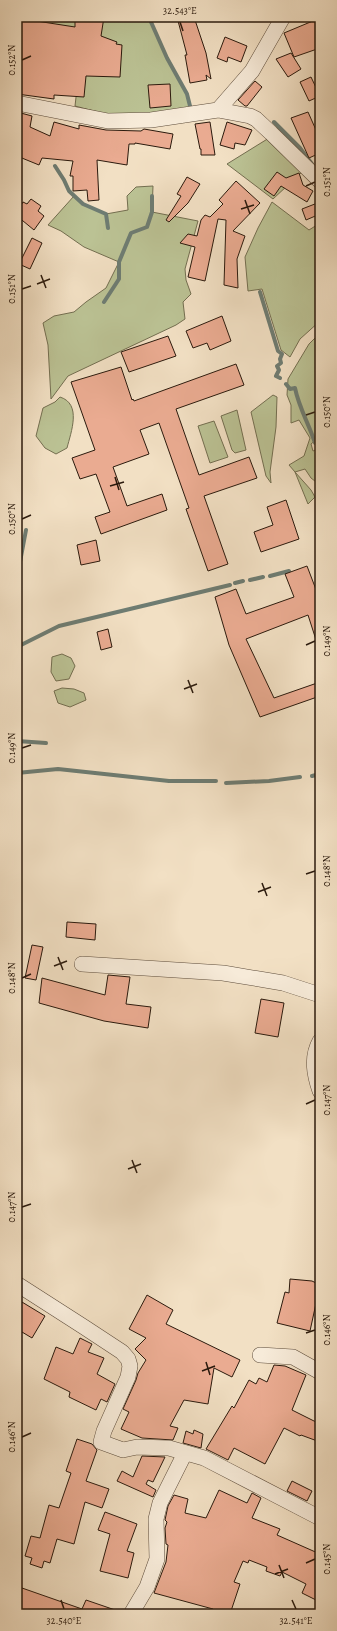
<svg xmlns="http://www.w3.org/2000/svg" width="337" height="1631" font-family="Alegreya,serif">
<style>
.green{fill:#bbc294;stroke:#736e50}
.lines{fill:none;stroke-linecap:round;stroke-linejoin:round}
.stream{stroke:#6e7c72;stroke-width:4}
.building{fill:#eaab91;stroke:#2b1a0d}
.minor-casing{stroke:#5d4c3b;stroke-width:16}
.minor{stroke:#f7ebd9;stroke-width:15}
.ticks{fill:none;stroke:#2b1a0d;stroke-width:1.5}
.neatline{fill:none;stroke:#2b1a0d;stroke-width:1.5}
.ticks-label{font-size:10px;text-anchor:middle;fill:#2b1a0d}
</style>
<rect width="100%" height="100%" fill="#f2e0c4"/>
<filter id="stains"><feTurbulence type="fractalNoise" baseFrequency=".005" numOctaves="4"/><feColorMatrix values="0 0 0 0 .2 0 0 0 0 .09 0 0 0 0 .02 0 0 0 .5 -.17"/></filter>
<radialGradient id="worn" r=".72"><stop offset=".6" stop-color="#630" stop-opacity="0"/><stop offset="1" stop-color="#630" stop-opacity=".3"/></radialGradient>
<path class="green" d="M17 17H151V22L167 58 187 94 192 112 109 115 75 106 81 54 17 46Z
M269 138 303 171 273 199 227 164Z
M153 186 152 212 198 221 185 269 186 280 191 294 183 302 185 319 176 325 68 376 51 399 48 345 43 323 54 316 74 312 86 302 106 288 119 262 84 247 61 231 48 225 74 196 83 204 106 214 128 210 127 196 136 187Z
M272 202 309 230 320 223V321L300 339 290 357 281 350 262 289 248 291 245 257 258 228Z
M320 333V439L318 438 311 444 313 451 320 448V485L311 478 305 469 295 472 311 490 315 497 308 504 295 472 289 465 304 456 310 438 299 420 291 423V405L287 395 288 379 309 344Z
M273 395 277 397 276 427 270 472 271 483 266 476 251 412Z
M60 397C82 404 71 432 67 448L56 454 45 448 36 436 43 408 55 402Z
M237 410 246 450 235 453 232 450 221 416Z
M214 421 228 457 210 463 198 426Z
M62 654 71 658 75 666 69 679 56 681 51 672 52 657Z
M62 688 74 689 84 693 86 700 70 707 58 703 54 691Z"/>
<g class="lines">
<path class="stream" d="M151 17V22L167 58 187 94 190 106
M274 122 300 148 312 164
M55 166 64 180 69 191 83 204 106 214 108 228
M260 292 278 351 282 354 280 359 281 363 277 366 279 370 276 376 280 378
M104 302 119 279V262L131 233 147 227 152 212V196
M286 384 290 389 295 388C299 408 309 424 315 443
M270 576 289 571
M17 578 26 530
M250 580 263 577
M235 583 243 581
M17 586 20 604 17 606
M17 647 59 626 230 585
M17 741 46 743
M17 773 58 769 169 781H216
M312 776 320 774
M226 783 269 781 300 777"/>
</g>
<path class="building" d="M75 17H104L101 36 117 42 116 44 122 45 120 77 86 76 84 97 54 95V99L17 94V18L75 27Z
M177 17H194L206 53 211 79 206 75 207 80 190 83 185 55H187Z
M320 18V48L294 57 284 33Z
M225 37 247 46 241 62 228 57 227 62 217 58Z
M291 53 301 69 288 77 276 59Z
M311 77 320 96 309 101 300 82Z
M255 81 262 87 247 106H245L238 100Z
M170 84 171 106 150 108 148 85Z
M17 112 32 116 30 127 50 136 54 122 79 129V125L106 130 141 131 144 129 173 134 170 149 135 143V144H129L127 165 97 160 99 200 88 201 87 190 73 191V176H70L73 161 42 158 39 165 17 156Z
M308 112 320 139V153L309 158 291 118Z
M210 122 215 155H201V149H200L195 124Z
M227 122 252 130 245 145 235 143 234 149 220 145Z
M277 172 286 178 299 173 303 185 313 191 307 202 281 186 274 196 264 189Z
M187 177 200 184 188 203 169 222 166 220 181 196 177 194Z
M236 181 260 203 233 231 245 236 237 259 238 288 224 285 226 220 218 219 205 281 188 277 195 247 180 243 188 234 197 236 201 220 205 215 210 217 223 204 219 200Z
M31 199 41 206 38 211 44 216 34 230 17 216V212L23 202 27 204Z
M320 202V214L306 220 302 209Z
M32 238 42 243 30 269 19 264Z
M222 316 231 341 210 350 207 343 193 348 186 331Z
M168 336 176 356 129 372 121 352Z
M236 364 244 385 176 409 199 475 249 457 257 478 204 496 228 564 208 571 186 509 189 508 159 423 140 430 149 454 113 467 127 506 162 494 167 510 101 534 95 517 110 512 96 474 80 479 72 458 95 450 71 382 121 367 132 400 133 399 134 401Z
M286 500 299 539 261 552 254 532 273 525 267 507Z
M96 540 100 561 81 565 77 545Z
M307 566 320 600V645L318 646 308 615 246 639 274 698 320 682V696L260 717 229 645 215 597 236 589 246 614 294 597 285 574Z
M108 629 112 647 101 650 97 632Z
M67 922 96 924 95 940 66 937Z
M32 945 43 947 36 980 25 978Z
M108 975 130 977 126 1004 151 1007 148 1028 104 1021 39 1003 42 978 105 995Z
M261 999 284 1003 278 1037 255 1033Z
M290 1279 312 1281 320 1285 310 1331 277 1323 285 1292 289 1293Z
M147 1295 173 1310 166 1324 240 1360 232 1377 214 1368 208 1404 184 1400 170 1426 178 1428 173 1440 142 1438 121 1429 129 1412 123 1409 136 1380 138 1373 146 1360 135 1349 146 1338 129 1329Z
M17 1299 45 1316 32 1338 17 1329Z
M80 1338 92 1344 88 1352 104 1358 97 1374 115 1384 107 1402 101 1399 96 1410 69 1397 70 1392 44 1379 56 1347 73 1354Z
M274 1365 285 1366 306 1375 292 1410 320 1424V1442L301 1435 300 1436 284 1428 265 1464 234 1448 228 1460 206 1449 232 1406 234 1408 249 1380 256 1384 259 1378 267 1382Z
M194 1430 203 1434 201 1448 183 1443 186 1431 193 1434Z
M77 1439 92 1444 97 1450 86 1481 109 1489 102 1508 85 1502 74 1544 57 1539 50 1563 44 1561 42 1568 30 1564 32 1558 25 1556 31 1536 40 1538 49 1505 59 1508 71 1473 66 1471Z
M142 1456 165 1457 153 1482 148 1480 146 1484 156 1490 153 1497 117 1481 122 1471 133 1477Z
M292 1481 312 1491 307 1501 287 1491Z
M219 1490 247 1503 252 1493 261 1498 252 1518 280 1529 277 1535 320 1554V1577L316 1585 320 1587V1593L316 1600 302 1593 306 1584 282 1572 280 1576 266 1571 267 1567 249 1560 248 1563 243 1561 234 1582 240 1584 230 1614H212L213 1609 154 1593 166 1562 168 1545 166 1544 165 1528 167 1522 165 1520 168 1506 174 1495 188 1499 185 1513 206 1518Z
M105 1512 137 1524 127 1551 134 1553 128 1578 100 1571 110 1534 98 1530Z
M22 1588 82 1609 86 1600 121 1612V1614H17V1600Z"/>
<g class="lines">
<g class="minor-casing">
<path id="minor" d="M17 103 108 121 151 120 218 110 250 116 256 119 271 133 320 181
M218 110 252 71 283 17
M82 964 223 973 283 983 320 995
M320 1041C311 1057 314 1074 320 1091
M17 1284 84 1327 122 1352 128 1359 130 1366 128 1377 104 1431 101 1442 123 1450 137 1447 169 1448 204 1458 320 1518
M260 1355 293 1357 320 1372
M131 1614 147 1587 157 1559 156 1519 160 1503 185 1453"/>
</g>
<use href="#minor" class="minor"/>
</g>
<path class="ticks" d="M180 22 183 31M22 60 31 56M306 186 315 182M245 200 250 214M241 209 254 205M41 275 46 288M37 284 50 279M22 289 31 286M306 415 315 412M115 477 119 490M110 486 124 482M22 519 31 515M306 645 315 641M188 680 193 693M184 689 197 684M22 748 31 745M306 874 315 871M262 883 267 896M258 892 271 887M58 957 63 970M54 966 67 961M22 978 31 974M306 1104 315 1100M132 1160 137 1173M128 1169 141 1164M22 1207 31 1204M306 1333 315 1330M206 1362 210 1375M202 1371 215 1366M22 1437 31 1433M306 1563 315 1559M279 1565 284 1578M275 1574 288 1569M61 1600 64 1609M292 1600 296 1609"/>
<rect width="337" height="1631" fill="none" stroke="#f2e0c4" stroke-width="44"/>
<rect x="22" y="22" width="293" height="1587" class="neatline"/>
<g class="ticks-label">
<text x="180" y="14">32.543°E</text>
<text transform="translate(11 60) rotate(-90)" y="4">0.152°N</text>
<text transform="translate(326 182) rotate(-90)" y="4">0.151°N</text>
<text transform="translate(11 289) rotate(-90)" y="4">0.151°N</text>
<text transform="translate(326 412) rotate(-90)" y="4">0.150°N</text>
<text transform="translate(11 519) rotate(-90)" y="4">0.150°N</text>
<text transform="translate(326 641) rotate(-90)" y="4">0.149°N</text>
<text transform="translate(11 748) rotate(-90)" y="4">0.149°N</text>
<text transform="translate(326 871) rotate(-90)" y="4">0.148°N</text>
<text transform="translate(11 978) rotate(-90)" y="4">0.148°N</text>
<text transform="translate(326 1100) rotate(-90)" y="4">0.147°N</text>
<text transform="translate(11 1207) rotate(-90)" y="4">0.147°N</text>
<text transform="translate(326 1330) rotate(-90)" y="4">0.146°N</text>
<text transform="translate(11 1437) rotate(-90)" y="4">0.146°N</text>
<text transform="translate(326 1559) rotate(-90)" y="4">0.145°N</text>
<text x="64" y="1624">32.540°E</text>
<text x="296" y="1624">32.541°E</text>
</g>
<rect width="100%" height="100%" filter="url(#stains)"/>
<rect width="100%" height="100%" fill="url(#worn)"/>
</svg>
